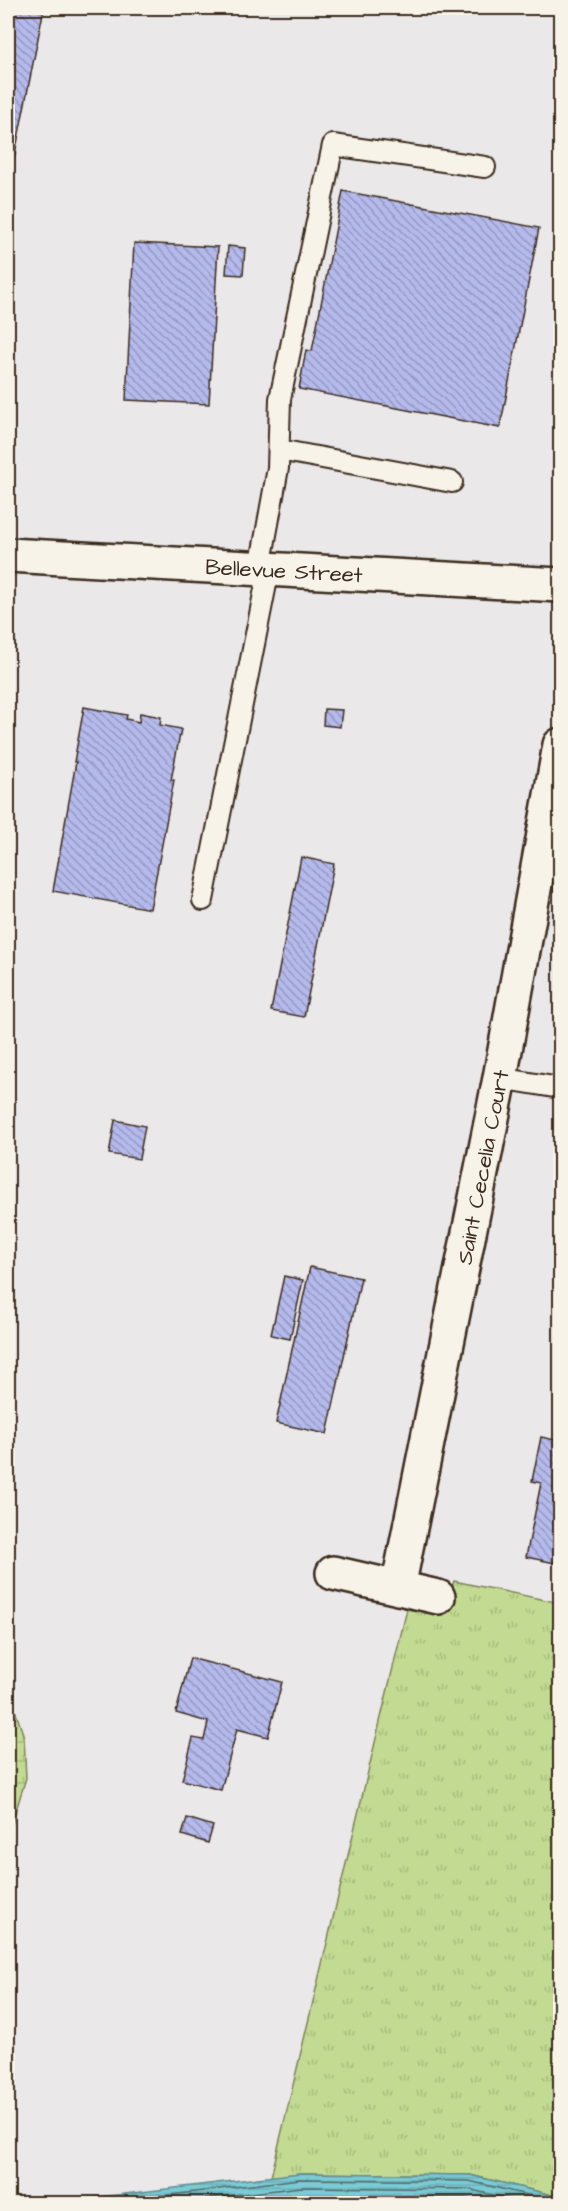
<svg xmlns="http://www.w3.org/2000/svg" width="568" height="2211" font-family="'Architects Daughter',sans-serif">
<style>
.wetland{fill:url(#wetland-marsh);stroke:#7e8258;stroke-width:1.5}
.park{fill:url(#park-tufts);stroke:#7e8258;stroke-width:1.5}
.water{fill:url(#water-rules);stroke:#618b8c;stroke-width:1.5}
.lines{fill:none;stroke-linecap:round;stroke-linejoin:round}
.shore{stroke:#546a67;stroke-width:1.5}
.building{fill:url(#building-back-hatch);stroke:#3b2a1e;stroke-width:1.5}
.service-casing{stroke:#3b2a1e;stroke-width:24}
.minor-casing{stroke:#3b2a1e;stroke-width:38}
.tertiary-casing{stroke:#3b2a1e;stroke-width:38}
.service{stroke:#f7f3e8;stroke-width:20}
.minor{stroke:#f7f3e8;stroke-width:33}
.tertiary{stroke:#f7f3e8;stroke-width:33}
.labels{text-anchor:middle;stroke-width:6;stroke-linejoin:round;paint-order:stroke}
.street-label{font-size:22px;fill:#3b2a1e;stroke:#f7f3e8}
</style>
<defs>
<pattern id="wetland-marsh" width="20" height="14" patternUnits="userSpaceOnUse" patternTransform="scale(1.5)"><rect width="20" height="14" fill="#c2da91"/><path d="M1 5h8M5 5V1M11 12h8M15 12V8" fill="none" stroke="#a8bb7d"/></pattern>
<pattern id="park-tufts" width="24" height="20" patternUnits="userSpaceOnUse" patternTransform="scale(1.5)"><rect width="24" height="20" fill="#c2da91"/><path d="M3 7l-1-3M5 7V3M7 7l1-3M15 17l-1-3M17 17v-4M19 17l1-3" fill="none" stroke="#a8bb7d"/></pattern>
<pattern id="water-rules" width="6" height="5" patternUnits="userSpaceOnUse" patternTransform="scale(1.5)"><rect width="6" height="5" fill="#7acbd5"/><path d="M0 2.5h6" fill="none" stroke="#6aaeb6"/></pattern>
<pattern id="building-back-hatch" width="6" height="6" patternUnits="userSpaceOnUse" patternTransform="scale(1.5)"><rect width="6" height="6" fill="#b5baec"/><path d="M-1 5l2 2M0 0l6 6M5-1l2 2" fill="none" stroke="#9497bf"/></pattern>
</defs>
<rect width="100%" height="100%" fill="#eae8e9"/>
<filter id="ink" filterUnits="userSpaceOnUse"><feTurbulence type="fractalNoise" baseFrequency=".0167" numOctaves="2"/><feDisplacementMap in="SourceGraphic" scale="12" xChannelSelector="R" yChannelSelector="G"/><feConvolveMatrix kernelMatrix="1 2 1 2 8 2 1 2 1" color-interpolation-filters="sRGB"/></filter>
<g filter="url(#ink)">
<path class="wetland" d="M8 1689 24 1737 26 1778 12 1823 8 1827Z"/>
<path class="park" d="M454 1581 560 1603V2197L470 2175 300 2173 271 2177 407 1609 443 1615Z"/>
<path class="water" d="M300 2173 470 2175 560 2197V2203H49Z"/>
<g class="lines">
<path class="shore" d="M98 2204 300 2179 469 2181 560 2203
M161 2204 301 2187 468 2189 529 2204
M237 2204 301 2196 467 2198 491 2204"/>
</g>
<path class="building" d="M8 8H44L8 189Z
M343 191 539 228 500 428 299 389 306 350 312 351Z
M134 243 218 247 209 404 126 400Z
M228 246 245 248 243 275 226 274Z
M84 707 127 715 126 719 139 722 140 713 161 717 160 725 181 729 171 780H174L150 909 53 891 76 762H74Z
M324 709 342 710 340 727 323 725Z
M301 857 334 864 304 1017 271 1011Z
M115 1120 145 1126 139 1159 109 1154Z
M310 1267 361 1278 327 1434 276 1423Z
M284 1276 303 1280 290 1339 271 1335Z
M541 1437 560 1441V1564L526 1557 541 1483 532 1481Z
M190 1658 282 1682 268 1737 237 1729 221 1790 182 1780 193 1738 204 1740 208 1722 176 1713Z
M187 1818 213 1826 208 1843 182 1835Z"/>
<g class="lines">
<g class="service-casing">
<path id="service" d="M279 450 452 482
M260 568 278 468 280 399 333 145 485 167
M203 900 269 569
M500 1078 560 1088"/>
</g>
<g class="minor-casing">
<path id="minor" d="M333 1573 438 1597
M398 1588 500 1078 560 745"/>
</g>
<g class="tertiary-casing">
<path id="tertiary" d="M8 555 560 585"/>
</g>
<use href="#service" class="service"/>
<use href="#minor" class="minor"/>
<use href="#tertiary" class="tertiary"/>
</g>
</g>
<g class="labels">
<g class="street-label">
<text transform="translate(284 570) rotate(3)" y="8">Bellevue Street</text>
<text transform="translate(482 1167) rotate(-79)" y="8">Saint Cecelia Court</text>
</g>
</g>
<rect width="568" height="2211" fill="none" stroke="#f7f3e8" stroke-width="30"/>
<rect x="15" y="15" width="538" height="2181" fill="none" stroke="#3b2a1e" stroke-width="2" filter="url(#ink)"/>
</svg>
